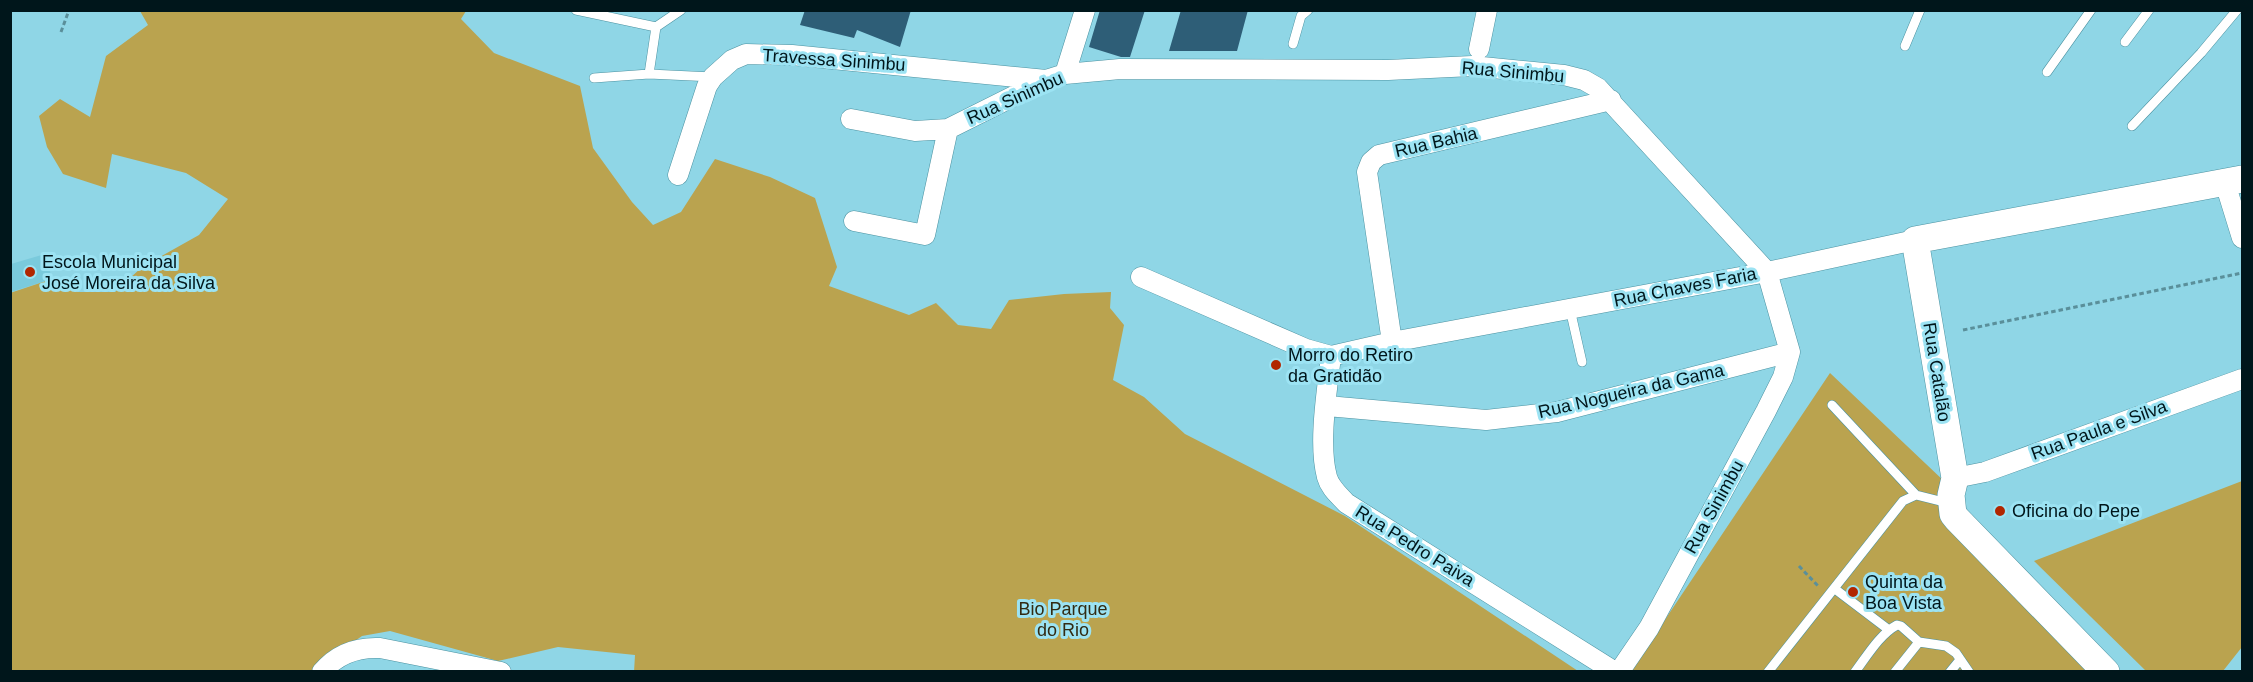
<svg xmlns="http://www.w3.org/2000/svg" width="2253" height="682" font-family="Helvetica,sans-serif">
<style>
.built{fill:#7acadc}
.green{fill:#baa34f}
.building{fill:#2e5e77}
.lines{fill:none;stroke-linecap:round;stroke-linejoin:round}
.service-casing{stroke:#4b92a1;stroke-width:10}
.minor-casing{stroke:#4b92a1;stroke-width:21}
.secondary-casing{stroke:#4b92a1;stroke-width:28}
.path{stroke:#5a8f9a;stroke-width:3;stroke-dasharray:4.5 3;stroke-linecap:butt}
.service{stroke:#fff;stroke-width:9}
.minor{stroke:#fff;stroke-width:20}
.secondary{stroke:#fff;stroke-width:27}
.poi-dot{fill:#b12600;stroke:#9ce3f3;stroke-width:2}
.labels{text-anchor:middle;stroke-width:6;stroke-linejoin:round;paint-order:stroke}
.street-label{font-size:18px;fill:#00161b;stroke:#9ce3f3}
.poi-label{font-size:18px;fill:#00161b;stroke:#9ce3f3;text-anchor:start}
.park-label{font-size:18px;fill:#322b13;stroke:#9ce3f3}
</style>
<rect width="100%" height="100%" fill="#8fd6e6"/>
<path class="built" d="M45 254 52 279 11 292V264Z"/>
<path class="green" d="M140 11H466L461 19 494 53 580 86 593 148 632 202 653 225 681 212 715 159 770 177 815 198 837 267 829 286 909 315 936 303 958 325 991 329 1009 300 1064 294 1111 292 1110 308 1124 325 1113 380 1144 397 1185 434 1345 516 1578 671 634 672 635 655 558 647 498 661 390 631 362 636 317 668 316 671H11L10 293 52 279 78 292H115L142 267 199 235 228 199 186 173 112 154 106 188 63 174 47 147 39 116 60 99 90 117 106 56 148 25Z
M1830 373 1945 482 1947 512 2099 672H1630Z
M2242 481V647L2223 671H2146L2034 561Z"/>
<path class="building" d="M805 10H911L900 47 857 30 854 38 800 25Z
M1100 10H1145L1130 57H1121L1089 47Z
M1181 10H1248L1237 51H1169Z"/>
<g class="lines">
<g class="service-casing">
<path id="service" d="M576 10 656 27 649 74
M656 27 681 10
M2125 42 2149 10
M1293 44 1301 16 1308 10
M1905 46 1920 10
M2047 72 2091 10
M594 78 649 74 713 77
M2132 126 2201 53 2237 10
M1570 309 1582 362
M1832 405 1916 495
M1835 589 1889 630
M1768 672 1903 501 1916 495 1948 503
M1855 672C1867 656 1880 634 1897 625L1901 626 1919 642 1946 646 1956 653 1969 672
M1895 672 1919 642
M1950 672 1959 661"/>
</g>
<g class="minor-casing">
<path id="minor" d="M1479 49 1487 10
M1065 74 1085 10
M851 119 915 131 948 129 1046 80 1065 74 1120 69 1388 70 1472 66 1564 75 1584 80 1598 88 1767 272 1790 352 1783 377 1766 411 1649 628 1619 672
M678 175 707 86 713 77 732 60 746 54 792 55 1046 80
M2225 183 2242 238
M854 221 925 235 948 129
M1141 277 1306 349 1331 356 1392 342 1767 272 1915 240
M1392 342 1367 172 1371 162 1379 155 1611 100
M1331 356C1327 391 1318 444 1327 477 1330 488 1339 495 1346 503L1615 672
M1327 406 1486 420 1557 412 1790 352
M1955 478 1985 472 2242 379
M322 672C337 654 357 647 380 648L501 672"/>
</g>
<g class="secondary-casing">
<path id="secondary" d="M2106 672 1957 519 1953 514 1951 495 1955 478 1915 240 2242 179"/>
</g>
<path class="path" d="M61 32 69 10
M1963 330 2242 273
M1799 566 1819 587"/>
<use href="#service" class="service"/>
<use href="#minor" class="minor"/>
<use href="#secondary" class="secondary"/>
</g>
<g class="poi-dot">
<circle cx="30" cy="272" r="6"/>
<circle cx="1276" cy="365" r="6"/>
<circle cx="2000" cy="511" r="6"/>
<circle cx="1853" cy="592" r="6"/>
</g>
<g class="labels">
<g class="street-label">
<text transform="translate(834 60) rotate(4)" y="6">Travessa Sinimbu</text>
<text transform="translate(1513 72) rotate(5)" y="6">Rua Sinimbu</text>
<text transform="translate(1015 98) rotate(-24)" y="6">Rua Sinimbu</text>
<text transform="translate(1436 142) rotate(-13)" y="6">Rua Bahia</text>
<text transform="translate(1685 287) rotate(-11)" y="6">Rua Chaves Faria</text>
<text transform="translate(1937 372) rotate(81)" y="6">Rua Catalão</text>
<text transform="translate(1631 391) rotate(-13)" y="6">Rua Nogueira da Gama</text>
<text transform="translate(2099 430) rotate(-20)" y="6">Rua Paula e Silva</text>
<text transform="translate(1714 507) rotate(-61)" y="6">Rua Sinimbu</text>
<text transform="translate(1415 546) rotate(32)" y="6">Rua Pedro Paiva</text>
</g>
<g class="poi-label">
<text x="42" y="268">Escola Municipal<tspan x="42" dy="21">José Moreira da Silva</tspan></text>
<text x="1288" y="361">Morro do Retiro<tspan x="1288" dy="21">da Gratidão</tspan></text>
<text x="2012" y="517">Oficina do Pepe</text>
<text x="1865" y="588">Quinta da<tspan x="1865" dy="21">Boa Vista</tspan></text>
</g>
<g class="park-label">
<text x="1063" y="615">Bio Parque<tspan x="1063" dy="21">do Rio</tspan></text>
</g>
</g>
<rect width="2253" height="682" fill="none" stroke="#00161b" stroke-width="24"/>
</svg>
